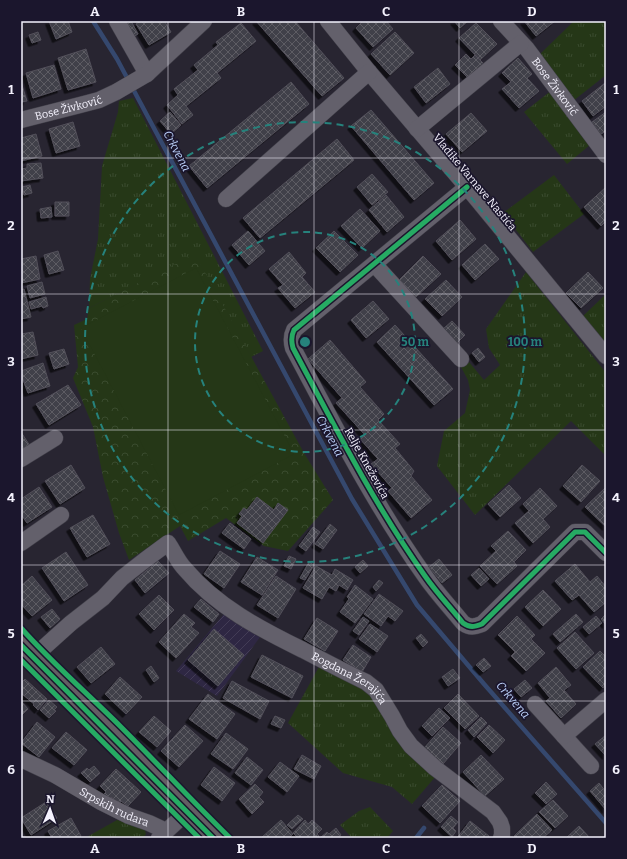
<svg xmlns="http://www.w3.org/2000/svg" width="627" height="859" font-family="Bitter,serif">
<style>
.industrial{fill:url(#industrial-furrows)}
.grass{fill:url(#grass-tufts)}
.forest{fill:url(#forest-crowns)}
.pitch{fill:#253717}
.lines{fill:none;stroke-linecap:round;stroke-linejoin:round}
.stream{stroke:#35486e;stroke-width:4.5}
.building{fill:url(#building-cross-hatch);stroke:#52505a;filter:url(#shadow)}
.minor-casing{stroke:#42404a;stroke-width:17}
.major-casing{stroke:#42404a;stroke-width:21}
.minor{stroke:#63606b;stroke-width:16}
.major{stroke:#645d63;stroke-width:20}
.cycleway-casing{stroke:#1b162d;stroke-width:8}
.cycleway{stroke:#26ab63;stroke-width:5}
.grid{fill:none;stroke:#f4f2fd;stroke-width:1;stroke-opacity:0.55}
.ring{fill:none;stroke:#26827c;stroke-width:2;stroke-dasharray:7 5}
.labels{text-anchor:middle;stroke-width:3.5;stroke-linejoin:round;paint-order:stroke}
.street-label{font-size:11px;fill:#f4f2fd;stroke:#1b162d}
.water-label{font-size:12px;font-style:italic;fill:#bcd2fb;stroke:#1b162d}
.centre{fill:#26827c;stroke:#1b162d;stroke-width:2}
.ring-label{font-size:12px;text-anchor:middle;font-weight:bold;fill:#26827c;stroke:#1b162d;stroke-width:3.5;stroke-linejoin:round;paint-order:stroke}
.neatline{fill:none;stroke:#f4f2fd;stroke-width:1.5}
.grid-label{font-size:13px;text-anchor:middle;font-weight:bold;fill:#f4f2fd}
</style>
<defs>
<pattern id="industrial-furrows" width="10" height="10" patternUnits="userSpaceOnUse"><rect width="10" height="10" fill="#2e2743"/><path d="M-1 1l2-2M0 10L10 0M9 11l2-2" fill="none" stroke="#433c56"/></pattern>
<pattern id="grass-tufts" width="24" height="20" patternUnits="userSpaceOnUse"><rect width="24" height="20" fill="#253717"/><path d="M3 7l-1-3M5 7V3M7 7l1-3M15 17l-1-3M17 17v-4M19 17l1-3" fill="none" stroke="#3a4b2e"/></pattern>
<pattern id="forest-crowns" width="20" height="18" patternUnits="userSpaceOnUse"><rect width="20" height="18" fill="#253717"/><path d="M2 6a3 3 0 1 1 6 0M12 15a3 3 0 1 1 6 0" fill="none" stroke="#3a4b2e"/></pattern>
<pattern id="building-cross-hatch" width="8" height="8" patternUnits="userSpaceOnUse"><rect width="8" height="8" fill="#413f49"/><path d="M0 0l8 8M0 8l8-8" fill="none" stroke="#5d5b64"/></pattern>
<filter id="shadow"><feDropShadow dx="-3.5" dy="3.5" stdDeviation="0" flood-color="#0009"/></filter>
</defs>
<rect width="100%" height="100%" fill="#282531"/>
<path class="industrial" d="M224 614 260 637 217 696 176 671Z"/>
<path class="grass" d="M574 21H606V75L573 101 540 54Z
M552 90 590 145 567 164 524 112Z
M133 98 263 351 251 357 195 255 89 308 90 279 98 239 102 166 118 112 119 101Z
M554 175 584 214 533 252 503 213Z
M526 272 606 373V456L571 421 475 515 437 466 444 431 465 413 470 390 468 380 461 367 469 362 484 380 500 365 489 348 486 329Z
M606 294V343L583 316Z
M320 665 368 691 436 776 412 804 392 787 343 773 288 723Z
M370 807 393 831 387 838H352L340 825 359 811Z
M117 820 143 827 145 830 146 834 143 838H85Z"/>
<path class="forest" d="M195 254 304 453 333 500 288 551 264 546 226 518 188 541 180 526 129 560 119 533 103 477 93 427 73 378 78 367 74 325 87 319 89 308Z"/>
<path class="pitch" d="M196 268 294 454 179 515 81 328Z"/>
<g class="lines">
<path class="stream" d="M93 21 117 59 352 499 417 605 484 684 606 823
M416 838 424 828"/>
</g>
<path class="building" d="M49 21H68L72 32 56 39Z
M124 21H131L138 34 133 37Z
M141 21H166L165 22 171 32 149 45 136 24Z
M256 21H295L344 78 322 96Z
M363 21H386L393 29 373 47 356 28Z
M454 21H468L460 28Z
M524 21H555L536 36Z
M241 23 256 41 217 73 221 78 186 106 193 115 182 124 167 105 178 95 174 89 198 70 194 65 218 45 216 42Z
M476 23 497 44 480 60 459 38Z
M38 32 41 40 32 43 29 35Z
M395 32 414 53 390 75 371 54Z
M86 49 96 82 68 90 58 58Z
M466 54 471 59 475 55 485 65 469 79 455 65Z
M518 58 532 74 527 78 539 91 519 108 502 89 511 82 502 73Z
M54 65 61 89 33 98 26 73Z
M438 68 450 84 426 103 414 87Z
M21 82 27 101 21 102Z
M291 82 309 104 207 188 189 166Z
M605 83 606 106 593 116 582 101Z
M371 110 434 183 414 200 351 126Z
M170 112 181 125 171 134 160 121Z
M606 112V131L601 134 592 122Z
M471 113 487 131 462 152 446 134Z
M73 122 80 146 56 153 49 129Z
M36 134 42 156 21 161V138Z
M337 139 354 160 260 238 243 218Z
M41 163 43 178 21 181V169L27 168V164Z
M372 174 388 192 372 205 357 187Z
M30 185 32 193 24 195 22 187Z
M606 187V221L601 226 584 207Z
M386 195 404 217 387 232 369 210Z
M55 202H69V216H55Z
M51 207 52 217 41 218 40 209Z
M360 209 380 231 362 248 341 226Z
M460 220 476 239 452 260 436 241Z
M248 231 265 251 249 265 232 245Z
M334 231 358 255 340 272 316 248Z
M485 244 499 259 475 280 462 265Z
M58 251 64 270 49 274 44 255Z
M289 252 306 273 302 277 315 292 295 308 278 288 283 285 269 269Z
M36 256 40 279 21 283V259Z
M423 256 441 274 416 297 399 280Z
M588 272 603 288 581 308 566 293Z
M446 280 462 297 442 316 425 299Z
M42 282 45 294 30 298 27 286Z
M24 289 31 317 21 319V290Z
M46 297 48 306 43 308 42 306 31 309 29 302Z
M373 301 389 319 366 338 351 320Z
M452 321 465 335 457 343 443 329Z
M395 325 453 389 434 405 377 342Z
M33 332 38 355 21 359V334Z
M330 340 366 382 360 387 384 414 378 420 400 444 395 448 414 471 411 476 432 500 411 518 388 491 392 488 371 464 378 459 360 439 365 435 336 403 342 398 308 359Z
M478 348 485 357 479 362 472 353Z
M64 349 69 364 54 369 49 353Z
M43 363 50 386 28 393 21 374V371Z
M68 385 81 405 49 425 36 404Z
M21 432 32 449 21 455Z
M71 465 85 488 60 504 45 481Z
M582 465 600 481 581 502 563 486Z
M509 485 521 498 500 517 488 504Z
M39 487 52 507 27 523 21 514V499Z
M540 488 557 506 543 519 550 527 533 543 515 523 529 511 523 504Z
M605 488H606V527L585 507Z
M257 497 274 510 278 503 288 510 263 543 237 523 242 516 239 514 244 508 247 510Z
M93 515 110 544 87 557 70 528Z
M230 523 251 539 244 549 222 533Z
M330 524 337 530 323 549 315 544Z
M313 527 320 532 306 551 299 546Z
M508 531 526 550 514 562 517 566 497 584 480 566 496 551 491 546Z
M220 551 240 564 224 588 204 574Z
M66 552 88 585 64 601 42 568Z
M289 556 296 559 291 569 284 566Z
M257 557 278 570 262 595 241 582Z
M439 559 452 575 442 583 429 567Z
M363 560 368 566 360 573 355 567Z
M158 561 169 573 145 593 135 580Z
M309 562 314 565 305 580 300 578Z
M575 564 590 582 597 576 606 587V602L594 612 579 595 572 600 555 581Z
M316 566 332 575 335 569 353 580 347 590 339 585 336 591 329 587 322 599 303 588Z
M479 568 489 579 481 586 471 575Z
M32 576 52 600 32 616 21 604V586Z
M276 576 296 589 278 618 257 605Z
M379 580 383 583 376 591 373 587Z
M355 585 373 599 355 623 340 612 349 599 347 597Z
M543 590 561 609 543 626 525 607Z
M379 594 403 611 395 621 388 616 381 626 364 614Z
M159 595 174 610 154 630 139 614Z
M201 599 219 614 213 622 194 607Z
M52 609 60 619 50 628 41 617Z
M184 614 195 623 191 627 199 633 176 658 159 642Z
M576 614 583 622 560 642 553 634Z
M606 614V625L601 619Z
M517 616 535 635 531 639 545 653 526 671 511 656 515 652 498 635Z
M596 616 602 623 589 634 583 627Z
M363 617 369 621 359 635 353 631Z
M317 618 338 631 325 651 304 639Z
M370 624 388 636 377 652 359 639Z
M214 629 244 655 218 686 188 660Z
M575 632 594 653 576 669 557 648Z
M421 634 428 642 423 647 416 638Z
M353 645 371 657 362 672 343 660Z
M101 647 115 664 91 683 77 667Z
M600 651 606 657V684L603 688 583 667Z
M262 655 303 676 292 698 251 677Z
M484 658 491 666 483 672 476 665Z
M151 666 159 678 154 682 146 670Z
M556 667 571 685 564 690 576 704 561 718 546 701 550 698 538 683Z
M453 669 460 678 448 686 442 677Z
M120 677 142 697 126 714 105 694Z
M25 679 47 699 38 710 33 705 34 704 21 693V683Z
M525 680 532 688 521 697 514 689Z
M232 681 269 701 260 719 223 698Z
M208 694 235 714 217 739 189 719Z
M458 694 479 716 465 729 444 708Z
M49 700 57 707 54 710 56 711 49 718 40 710Z
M21 701 28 709 21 716Z
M439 708 450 718 432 736 422 726Z
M154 716 171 731 157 747 139 732Z
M275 716 285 720 281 728 271 724Z
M481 717 487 723 474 737 468 730Z
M37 722 55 737 39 757 21 743Z
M185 725 203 741 179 767 161 751Z
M489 725 505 740 493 753 477 737Z
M443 727 461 743 443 764 424 748Z
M66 732 87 750 74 765 52 748Z
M226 733 248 749 233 769 211 754Z
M606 735V756L595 744Z
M302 755 321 766 314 779 294 769Z
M481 755 504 779 485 796 463 772Z
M247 757 263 770 251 785 235 773Z
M280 762 299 776 287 792 268 777Z
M94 766 100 773 90 782 81 773 87 768 89 770Z
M214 767 235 783 222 801 201 785Z
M116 769 141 792 128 806 121 801 119 804 111 797 108 799 103 795 106 792 100 786Z
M546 782 557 794 546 804 535 793Z
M599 783 606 792V810L590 791Z
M255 784 263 792 259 797 264 802 252 814 239 799Z
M442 785 460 801 440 823 422 806Z
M553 800 568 816 555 828 539 812Z
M46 802 57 818 31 835 21 818Z
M537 814 552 830 543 838H516L514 836Z
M298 815 303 819 292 829 287 825Z
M451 816 458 822 453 828 456 831 452 837 441 827Z
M71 818 81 836 79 838H52L48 831Z
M281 820 293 834 289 838H261Z
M305 820 308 824 312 820 322 829 317 834 319 836 317 838H298L293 833Z
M470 821 489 836 488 838H457Z
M579 826 590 838H566Z
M336 828 341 835 337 838 321 837 327 832 329 834Z"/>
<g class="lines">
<g class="minor-casing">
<g id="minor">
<path d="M117 21 147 74"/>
<path d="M328 21 369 72 467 187 606 356"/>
<path id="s1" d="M501 21 527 49 606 155"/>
<path id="s2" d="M21 120 80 105 99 100 116 92 147 74 204 21"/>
<path d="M417 129 521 43"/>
<path d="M467 187 294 330C291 336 291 341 293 348 334 425 374 504 425 576 436 592 450 607 463 623 470 628 474 627 482 624L575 532H585L606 553"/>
<path d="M226 199 369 72"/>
<path d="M375 265 461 359"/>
<path d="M21 459 55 438"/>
<path d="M21 543 61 515"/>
<path id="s3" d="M34 659 41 650 71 623 103 598 122 578 145 560 168 543C174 552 178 562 185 569 216 606 260 629 303 650 324 661 345 672 366 682L376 690 392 716 400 731 411 746 435 768 493 812 500 822 502 828V835L501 838"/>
<path d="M535 704 591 766"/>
<path d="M564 736 606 700"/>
<path id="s4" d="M21 759 55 775 101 802 129 816 149 823 166 831"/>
<path d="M159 838 187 812"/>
</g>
</g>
<g class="major-casing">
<path id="major" d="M21 645 213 838"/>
</g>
<use href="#minor" class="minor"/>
<use href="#major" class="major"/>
<g class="cycleway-casing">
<path id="cycleway" d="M467 187 294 330C291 336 291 341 293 348 334 425 374 504 425 576 436 592 450 607 463 623 470 628 474 627 482 624L575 532H585L606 553
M21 628C52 663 88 694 121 727 158 764 193 802 230 838
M21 645 213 838
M21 660 199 838"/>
</g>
<use href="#cycleway" class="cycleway"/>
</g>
<path class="grid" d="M168 21V838M314 21V838M459 21V838M21 158H606M21 294H606M21 430H606M21 565H606M21 701H606"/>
<g class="ring">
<circle cx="305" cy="342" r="110"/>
<circle cx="305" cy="342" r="220"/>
</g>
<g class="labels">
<g class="street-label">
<text dy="4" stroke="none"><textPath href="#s1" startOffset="85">Bose Živković</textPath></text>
<text dy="4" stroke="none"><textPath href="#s2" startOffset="49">Bose Živković</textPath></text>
<text transform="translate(475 182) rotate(50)" y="4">Vladike Varnave Nastića</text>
<text transform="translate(367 463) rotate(61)" y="4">Relje Kneževića</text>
<text dy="4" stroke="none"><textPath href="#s3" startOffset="408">Bogdana Žerajića</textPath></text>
<text dy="4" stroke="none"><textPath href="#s4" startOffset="105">Srpskih rudara</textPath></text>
</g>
<g class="water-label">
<text transform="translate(177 151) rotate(62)" y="4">Crkvena</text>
<text transform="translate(330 436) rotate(62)" y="4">Crkvena</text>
<text transform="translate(513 700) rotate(49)" y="4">Crkvena</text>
</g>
</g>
<circle cx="305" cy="342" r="6" class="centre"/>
<g class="ring-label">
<text x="415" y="346">50 m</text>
<text x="525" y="346">100 m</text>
</g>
<rect width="627" height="859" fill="none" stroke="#1b162d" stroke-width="44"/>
<g transform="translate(50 809) rotate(2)" stroke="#1b162d" stroke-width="3" paint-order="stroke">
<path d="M0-3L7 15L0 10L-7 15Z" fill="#f4f2fd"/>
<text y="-6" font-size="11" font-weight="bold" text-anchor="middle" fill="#f4f2fd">N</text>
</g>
<rect x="22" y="22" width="583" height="815" class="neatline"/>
<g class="grid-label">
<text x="95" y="16">A</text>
<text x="241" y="16">B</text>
<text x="386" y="16">C</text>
<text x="532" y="16">D</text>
<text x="11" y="94">1</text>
<text x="616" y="94">1</text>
<text x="11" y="230">2</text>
<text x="616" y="230">2</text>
<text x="11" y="366">3</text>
<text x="616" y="366">3</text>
<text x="11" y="502">4</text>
<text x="616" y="502">4</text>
<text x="11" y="638">5</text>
<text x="616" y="638">5</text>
<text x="11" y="774">6</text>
<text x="616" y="774">6</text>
<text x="95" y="853">A</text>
<text x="241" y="853">B</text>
<text x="386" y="853">C</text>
<text x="532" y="853">D</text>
</g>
</svg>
